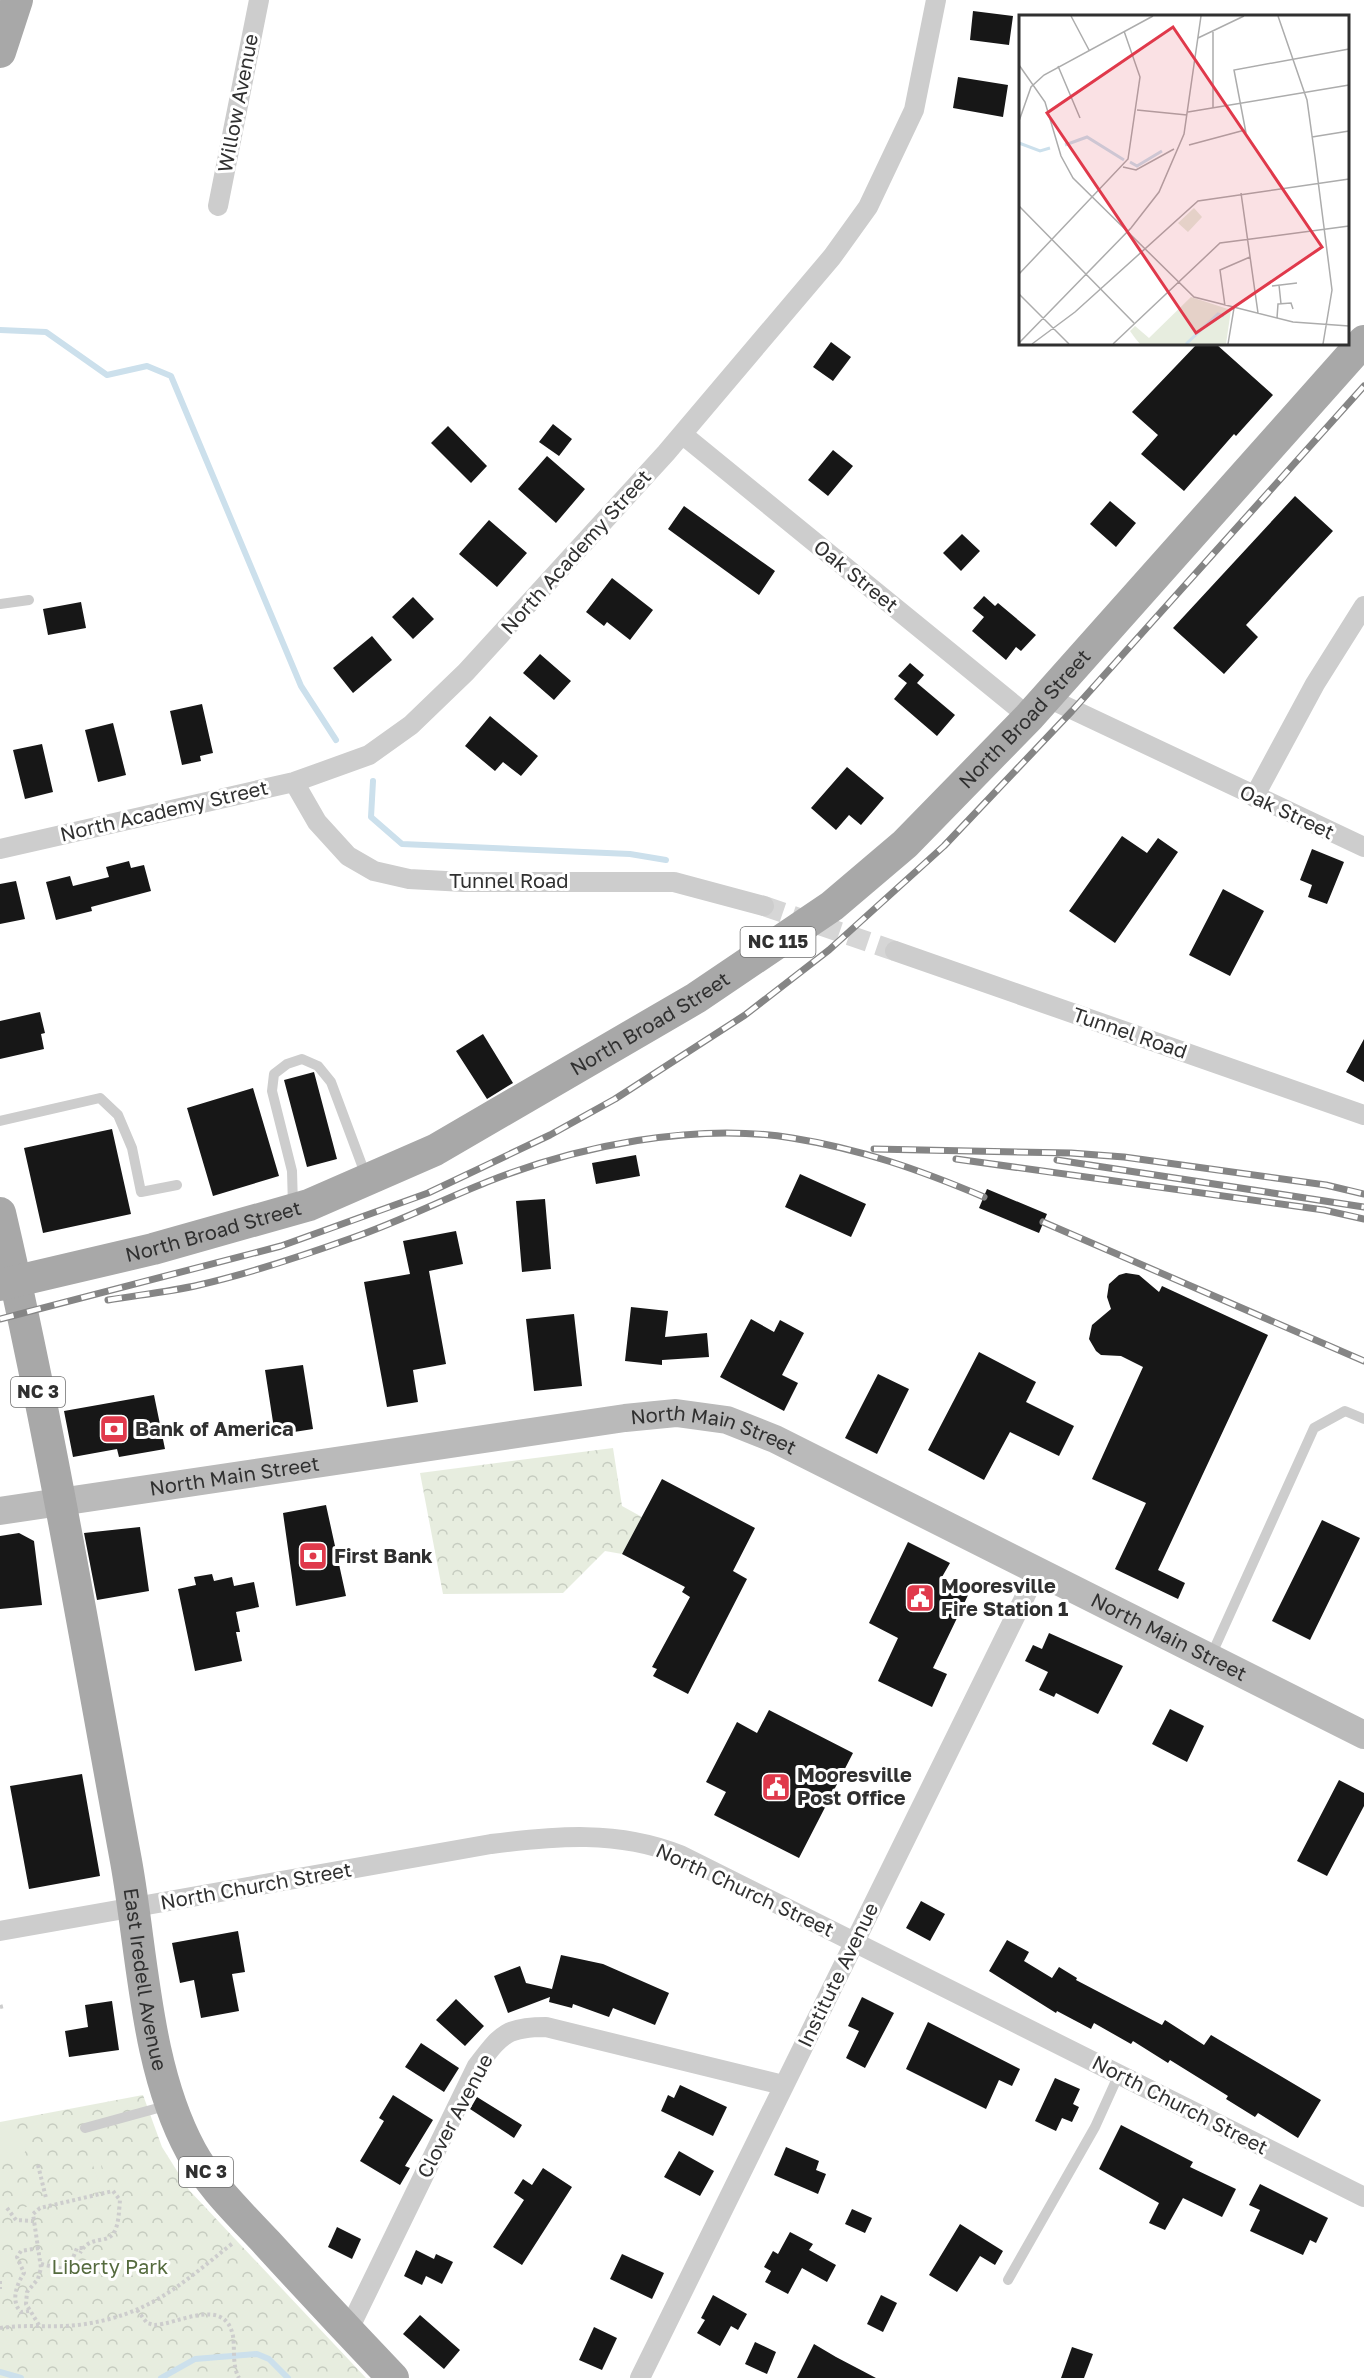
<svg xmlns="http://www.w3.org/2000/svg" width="1364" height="2378" font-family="'Golos Text',sans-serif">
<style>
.forest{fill:url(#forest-crowns)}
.garden{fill:#e7eddf}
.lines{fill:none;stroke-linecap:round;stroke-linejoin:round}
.stream{stroke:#cce0ec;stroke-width:6}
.building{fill:#171717}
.street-tunnel{stroke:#d6d6d6;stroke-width:20;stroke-dasharray:20 10;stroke-linecap:butt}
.path{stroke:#cdcdcd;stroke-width:4;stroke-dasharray:3 3;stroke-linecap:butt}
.lane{stroke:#cdcdcd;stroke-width:10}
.street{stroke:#cdcdcd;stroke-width:20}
.secondary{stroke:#bababa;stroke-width:28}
.primary{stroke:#a8a8a8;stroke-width:32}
.rail-casing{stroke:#858585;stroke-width:7}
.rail{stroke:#fff;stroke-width:4.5;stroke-dasharray:14;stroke-linecap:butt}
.labels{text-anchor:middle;stroke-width:6;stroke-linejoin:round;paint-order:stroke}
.shield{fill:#fff;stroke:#6e6e6e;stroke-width:1.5}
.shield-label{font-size:18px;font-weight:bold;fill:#303030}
.street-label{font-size:20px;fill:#303030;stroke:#fff}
.poi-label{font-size:20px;font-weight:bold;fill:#303030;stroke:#fff;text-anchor:start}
.park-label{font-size:20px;fill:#556b3e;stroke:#fff}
.inset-river{fill:none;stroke:#cce0ec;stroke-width:3}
.inset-road{fill:none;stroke:#acacac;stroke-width:1.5}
.view{fill:#e0394b;fill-opacity:0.15;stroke:#e0394b;stroke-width:3}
.inset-edge{fill:none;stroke:#303030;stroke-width:3}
</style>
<defs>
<pattern id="forest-crowns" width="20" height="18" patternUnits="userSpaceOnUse" patternTransform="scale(1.5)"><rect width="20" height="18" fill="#e7eddf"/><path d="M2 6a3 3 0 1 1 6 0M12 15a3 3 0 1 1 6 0" fill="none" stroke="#c6ccc0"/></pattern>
</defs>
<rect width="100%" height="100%" fill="#fff"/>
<path class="forest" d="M613 1448 622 1506 642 1517 622 1554 605 1551 563 1593 443 1594 420 1473Z
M143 2095 162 2147 189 2190 366 2378H0V2122Z"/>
<path class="garden" d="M9 2125 26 2141 25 2152 20 2157 14 2156 10 2142 0 2144V2126Z
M92 2141 97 2145 104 2180 98 2181 92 2162Z
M120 2182 122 2185 116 2190H106L41 2206 31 2210 25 2217H16L11 2211Z
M109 2193 116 2194 119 2201 112 2232 102 2236 108 2230V2211L112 2210Z"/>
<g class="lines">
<path class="stream" d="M0 330 46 332 107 375 147 366 171 376 301 686 336 740
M373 781 371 817 402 844 630 854 666 860
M0 2372 21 2378
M161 2378 195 2359 257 2354 269 2359 288 2378"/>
</g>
<path class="building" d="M973 11 1013 16 1009 45 970 40Z
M958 77 1008 85 1003 117 953 108Z
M831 342 851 357 833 381 813 367Z
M1197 344H1216L1273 395 1236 436 1234 434 1184 491 1141 454 1158 435 1132 412Z
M553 424 572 439 559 456 539 442Z
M448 426 487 466 471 483 431 443Z
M833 450 853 466 828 496 808 480Z
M547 456 585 489 556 523 518 489Z
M1295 496 1333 531 1246 625 1258 637 1224 674 1173 628Z
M1110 501 1136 523 1116 547 1090 524Z
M684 506 775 571 759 595 668 529Z
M489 520 527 553 497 587 459 554Z
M962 534 980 551 961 571 943 553Z
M612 578 653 610 630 640 607 622 604 626 586 612Z
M984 596 995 606 998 603 1036 635 1021 651 1016 647 1006 660 972 631 984 617 973 608Z
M413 597 434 619 413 639 392 617Z
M81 602 86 628 48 635 43 609Z
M372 636 392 660 353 693 333 668Z
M540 654 571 681 554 700 523 673Z
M910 663 924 675 917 683 955 715 937 736 894 699 907 683 898 676Z
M202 704 213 753 200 756 201 761 182 765 170 711Z
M490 716 538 756 521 776 503 762 495 771 465 746Z
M113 723 126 775 98 782 85 730Z
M42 744 53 792 25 799 13 750Z
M847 767 884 798 861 825 849 815 836 830 811 808Z
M1122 836 1147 853 1158 838 1178 852 1115 943 1069 911Z
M1312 849 1344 862 1327 904 1308 897 1312 885 1300 880Z
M129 861 131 868 144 865 151 891 91 907 92 911 56 920 46 882 70 876 73 886 109 877 106 867Z
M16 881 25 919 0 924V884Z
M1223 889 1264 911 1230 976 1189 955Z
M40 1012 45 1033 41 1034 44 1049 0 1059V1021Z
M483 1034 513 1083 487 1099 456 1051Z
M1364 1039V1082L1346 1072Z
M314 1072 337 1159 307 1167 284 1080Z
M253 1088 279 1176 213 1196 187 1108Z
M112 1129 131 1214 43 1233 24 1148Z
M636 1155 640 1176 596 1184 592 1163Z
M800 1174 866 1204 851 1237 785 1207Z
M987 1189 1047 1214 1039 1233 979 1208Z
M545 1199 551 1269 522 1272 516 1201Z
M456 1231 463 1264 429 1271 446 1364 413 1370 418 1402 387 1407 364 1282 410 1274 403 1241Z
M1126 1273 1139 1275 1159 1292 1162 1286 1268 1335 1158 1570 1185 1583 1178 1599 1115 1569 1146 1503 1092 1479 1143 1367 1121 1356 1101 1355 1096 1351 1089 1339 1092 1325 1111 1309 1107 1297 1109 1284 1119 1275Z
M631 1307 668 1311 665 1337 707 1333 709 1357 662 1360V1365L625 1361Z
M574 1314 582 1386 534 1391 526 1319Z
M751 1319 774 1332 780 1320 804 1333 782 1375 798 1383 784 1411 720 1377Z
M979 1352 1036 1382 1026 1402 1074 1426 1059 1456 1010 1432 984 1480 928 1450Z
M303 1365 313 1429 275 1435 265 1370Z
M878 1374 909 1389 877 1454 845 1438Z
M154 1395 165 1449 119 1457 117 1449 73 1457 64 1411Z
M662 1479 755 1528 733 1571 747 1579 688 1694 653 1676 657 1669 652 1667 690 1597 682 1592 685 1587 622 1554Z
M326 1505 346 1596 296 1606 283 1513Z
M1322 1520 1360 1538 1310 1640 1272 1621Z
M140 1527 149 1591 97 1600 84 1533Z
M19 1533 34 1541 42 1605 0 1609V1536Z
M908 1542 950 1563 942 1577 970 1591 933 1668 947 1674 932 1707 878 1681 898 1638 869 1623Z
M212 1574 214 1581 232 1577 234 1586 254 1582 259 1607 236 1612 240 1632H236L242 1661 195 1671 178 1589 196 1585 194 1577Z
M1049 1633 1123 1666 1098 1714 1056 1693 1054 1697 1039 1690 1048 1672 1025 1661 1033 1645 1042 1649Z
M1170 1709 1204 1726 1187 1762 1152 1744Z
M769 1710 853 1753 799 1858 714 1815 726 1792 706 1782 737 1722 757 1733Z
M82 1774 100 1876 29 1889 10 1786Z
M1339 1780 1364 1793V1806L1327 1876 1297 1861Z
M921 1901 945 1914 930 1941 906 1928Z
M238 1931 245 1972 232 1974 239 2011 201 2018 194 1980 180 1983 172 1943Z
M1007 1940 1029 1952 1024 1961 1052 1978 1059 1967 1077 1978 1076 1980 1162 2025 1165 2020 1204 2045 1211 2035 1321 2100 1298 2138 1258 2113 1255 2117 1226 2099 1228 2096 1170 2060 1168 2063 1133 2041 1131 2044 1094 2023 1091 2029 1057 2011 1056 2013 989 1971Z
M561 1955 603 1964 669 1993 655 2025 613 2008 609 2017 573 2004 572 2008 549 2002 550 1997 508 2013 494 1976 520 1966 526 1983 552 1989Z
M862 1997 894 2013 865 2068 846 2058 859 2031 848 2026Z
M456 1999 484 2026 465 2046 436 2020Z
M112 2001 119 2050 69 2057 65 2031 88 2027 85 2005Z
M928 2022 1020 2069 1012 2086 999 2080 986 2109 906 2069Z
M421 2043 459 2068 444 2092 405 2067Z
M1055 2078 1080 2089 1073 2104 1079 2107 1072 2122 1062 2118 1056 2131 1035 2121Z
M680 2085 727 2107 713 2136 661 2111 668 2095 674 2098Z
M393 2095 433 2120 405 2166 410 2168 400 2185 360 2161 384 2121 379 2118Z
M477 2097 522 2125 514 2138 470 2109Z
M1121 2125 1193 2162 1190 2167 1236 2189 1222 2217 1183 2198 1165 2230 1149 2223 1159 2203 1099 2169Z
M786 2147 819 2161 816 2170 826 2174 818 2194 774 2175Z
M679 2151 714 2171 700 2196 664 2177Z
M543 2168 572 2187 522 2265 493 2247 524 2200 514 2193 523 2179 532 2185Z
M1260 2184 1328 2218 1316 2243 1310 2240 1303 2255 1250 2231 1260 2210 1249 2205Z
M852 2209 872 2218 865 2233 845 2224Z
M960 2224 1003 2251 995 2265 980 2256 957 2292 929 2275Z
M337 2227 361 2239 352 2259 328 2247Z
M790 2232 813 2244 809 2250 836 2265 827 2282 802 2268 788 2294 765 2282 771 2271 764 2267 773 2251 778 2254Z
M416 2250 434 2259 436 2254 453 2262 442 2284 426 2276 422 2285 404 2276Z
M622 2254 664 2273 652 2299 610 2279Z
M713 2295 747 2314 738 2330 731 2326 720 2346 697 2333 705 2320 701 2318Z
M881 2295 897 2303 883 2332 867 2324Z
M420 2315 460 2350 444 2369 403 2334Z
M594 2327 617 2338 602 2370 579 2360Z
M755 2342 776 2352 767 2374 745 2364Z
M814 2344 836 2357 876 2378H797Z
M1072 2347 1093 2354 1084 2378H1061Z"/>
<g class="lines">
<path class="street-tunnel" d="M764 906 895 951"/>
<path class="path" d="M0 2007 4 2006
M38 2165 46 2198
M7 2208 16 2220 33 2221
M41 2264 68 2270 77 2248H83
M0 2281V2289
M137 2310 147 2323 154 2325C176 2325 225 2295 233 2336 235 2349 232 2366 239 2378
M29 2311 21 2312C10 2301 17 2284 24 2273L17 2257 21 2251 39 2248
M39 2325 26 2304 27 2292 38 2279 41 2268 33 2214 40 2208 113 2191 120 2200C119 2210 119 2226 113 2234 105 2244 90 2235 80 2253
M0 2328C26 2324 52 2328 78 2325 149 2316 180 2285 233 2243"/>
<path class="lane" d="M0 604 29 600
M0 1121 100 1098 118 1115 132 1148 141 1192 177 1185
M293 1206 292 1171 272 1091 274 1074 287 1064 302 1059 318 1066 331 1082 366 1176
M1210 1658 1314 1428 1345 1411 1364 1419
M85 2128 169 2105
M1008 2280 1095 2127 1119 2074"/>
<path class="street" d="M218 206 259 0
M682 434 1029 717
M1048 698 1364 847
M294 782 317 822 348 856 374 871 409 879 464 882H674L764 906
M1254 797 1315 684 1364 606
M0 849 294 782 369 755 411 725 466 672 666 453 832 257 868 207 914 110 936 0
M895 951 1364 1115
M0 1931 491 1844C555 1836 618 1830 680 1855L1364 2197
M348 2331 477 2066C501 2035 505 2027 546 2027L783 2085
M640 2378 1037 1572"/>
<path class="secondary" id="s1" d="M0 1511 625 1418 676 1413 727 1420 775 1439 1364 1735"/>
<g class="primary">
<path d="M0 52 17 0"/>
<path id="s2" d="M0 1213C50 1427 86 1645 126 1861 143 1955 145 2066 191 2151 210 2186 241 2215 267 2243 309 2289 351 2334 393 2378"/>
<path id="s3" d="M0 1285 153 1249 309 1205 435 1150 696 998 832 906 905 844 1029 717 1364 341"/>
</g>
<g class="rail-casing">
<path id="rail" d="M874 1149 1071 1153 1124 1157 1326 1185 1364 1194
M956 1159 1324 1210 1364 1219
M1057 1160 1364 1207
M1043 1222 1364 1361
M108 1300C138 1295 169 1292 199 1285 251 1273 302 1256 352 1238 398 1222 442 1200 487 1182 577 1146 696 1122 792 1138 861 1149 920 1170 984 1197
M0 1319 281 1246 428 1193 550 1135 615 1099 745 1015 829 950 944 846 1072 711 1364 386"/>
</g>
<use href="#rail" class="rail"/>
</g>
<defs>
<g id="bank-square" transform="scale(1.5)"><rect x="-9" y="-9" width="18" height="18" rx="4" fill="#e0394b" stroke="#fff"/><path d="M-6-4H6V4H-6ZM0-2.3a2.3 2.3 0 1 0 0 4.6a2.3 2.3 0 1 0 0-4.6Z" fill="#fff"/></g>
<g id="civic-square" transform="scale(1.5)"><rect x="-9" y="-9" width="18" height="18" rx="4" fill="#e0394b" stroke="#fff"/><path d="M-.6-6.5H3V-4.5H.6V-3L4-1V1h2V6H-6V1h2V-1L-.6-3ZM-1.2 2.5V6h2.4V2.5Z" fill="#fff"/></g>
</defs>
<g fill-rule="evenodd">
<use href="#bank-square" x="114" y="1429"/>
<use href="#bank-square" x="313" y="1556"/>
<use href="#civic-square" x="920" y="1598"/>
<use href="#civic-square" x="776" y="1787"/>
</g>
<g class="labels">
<g class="shield">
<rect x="740.5" y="927" width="75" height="30" rx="4.5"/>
<rect x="11" y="1377" width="54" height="30" rx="4.5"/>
<rect x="179" y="2157" width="54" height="30" rx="4.5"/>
</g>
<g class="shield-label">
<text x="778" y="948">NC 115</text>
<text x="38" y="1398">NC 3</text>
<text x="206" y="2178">NC 3</text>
</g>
<g class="street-label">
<text transform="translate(238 103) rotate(-79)" y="7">Willow Avenue</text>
<text transform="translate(576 552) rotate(-48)" y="7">North Academy Street</text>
<text transform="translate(856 576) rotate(39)" y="7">Oak Street</text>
<text dy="7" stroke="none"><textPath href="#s3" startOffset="1192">North Broad Street</textPath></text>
<text transform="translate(164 811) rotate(-13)" y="7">North Academy Street</text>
<text transform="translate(1287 812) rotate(25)" y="7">Oak Street</text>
<text x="509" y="888">Tunnel Road</text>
<text dy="7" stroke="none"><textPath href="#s3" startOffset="706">North Broad Street</textPath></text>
<text transform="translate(1130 1033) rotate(19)" y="7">Tunnel Road</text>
<text dy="7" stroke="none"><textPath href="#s3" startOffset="220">North Broad Street</textPath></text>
<text dy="7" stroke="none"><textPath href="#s1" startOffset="723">North Main Street</textPath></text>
<text dy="7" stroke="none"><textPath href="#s1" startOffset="237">North Main Street</textPath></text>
<text dy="7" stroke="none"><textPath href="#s1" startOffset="1227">North Main Street</textPath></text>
<text transform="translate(256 1886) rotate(-10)" y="7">North Church Street</text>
<text transform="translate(745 1890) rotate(25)" y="7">North Church Street</text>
<text transform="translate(838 1975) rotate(-64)" y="7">Institute Avenue</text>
<text dy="7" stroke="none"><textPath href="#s2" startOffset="780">East Iredell Avenue</textPath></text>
<text transform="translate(1180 2105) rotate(27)" y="7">North Church Street</text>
<text transform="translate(455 2116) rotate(-62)" y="7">Clover Avenue</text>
</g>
<g class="poi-label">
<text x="135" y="1436">Bank of America</text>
<text x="334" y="1563">First Bank</text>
<text x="941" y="1593">Mooresville<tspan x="941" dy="23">Fire Station 1</tspan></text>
<text x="797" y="1782">Mooresville<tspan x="797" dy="23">Post Office</tspan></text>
</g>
<g class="park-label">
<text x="110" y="2274">Liberty Park</text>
</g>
</g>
<g transform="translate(1019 15)">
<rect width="330" height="330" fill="#fff"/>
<path d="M175 193 183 202 169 217 159 208ZM172 282 212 295 207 329H121L116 323 111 316 116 311 130 323Z" fill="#e7eddf"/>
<path class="inset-river" d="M0 128 21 136 31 133M46 130 68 122 105 145M111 147 118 151 143 136M167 329 199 299 205 301"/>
<path class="inset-road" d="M52 1 70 35M259 1 288 85 296 142 313 275 304 329M179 23 225 1M0 50 26 87 42 141 54 163 175 282 274 307 330 311M39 51 61 103M194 93V17M118 95 168 100M169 97 330 70M0 106 12 72 25 60 134 1M227 118 215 55 330 34M293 122 330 116M170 130 226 115M104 152 117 155 155 134M222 178 239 298M0 191 115 308M0 259 109 144 121 62 105 16M260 270 262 289M253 271 278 268M0 279 50 329M206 291 201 255 231 242M258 303 259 289 272 288 274 294M0 328 112 213 140 177 165 119 182 1M13 329 56 297 179 186 330 164M94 329 201 228 330 211M209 329 215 293"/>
<path class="view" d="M154 12 303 232 177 318 28 98Z"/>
<rect width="330" height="330" class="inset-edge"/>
</g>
</svg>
